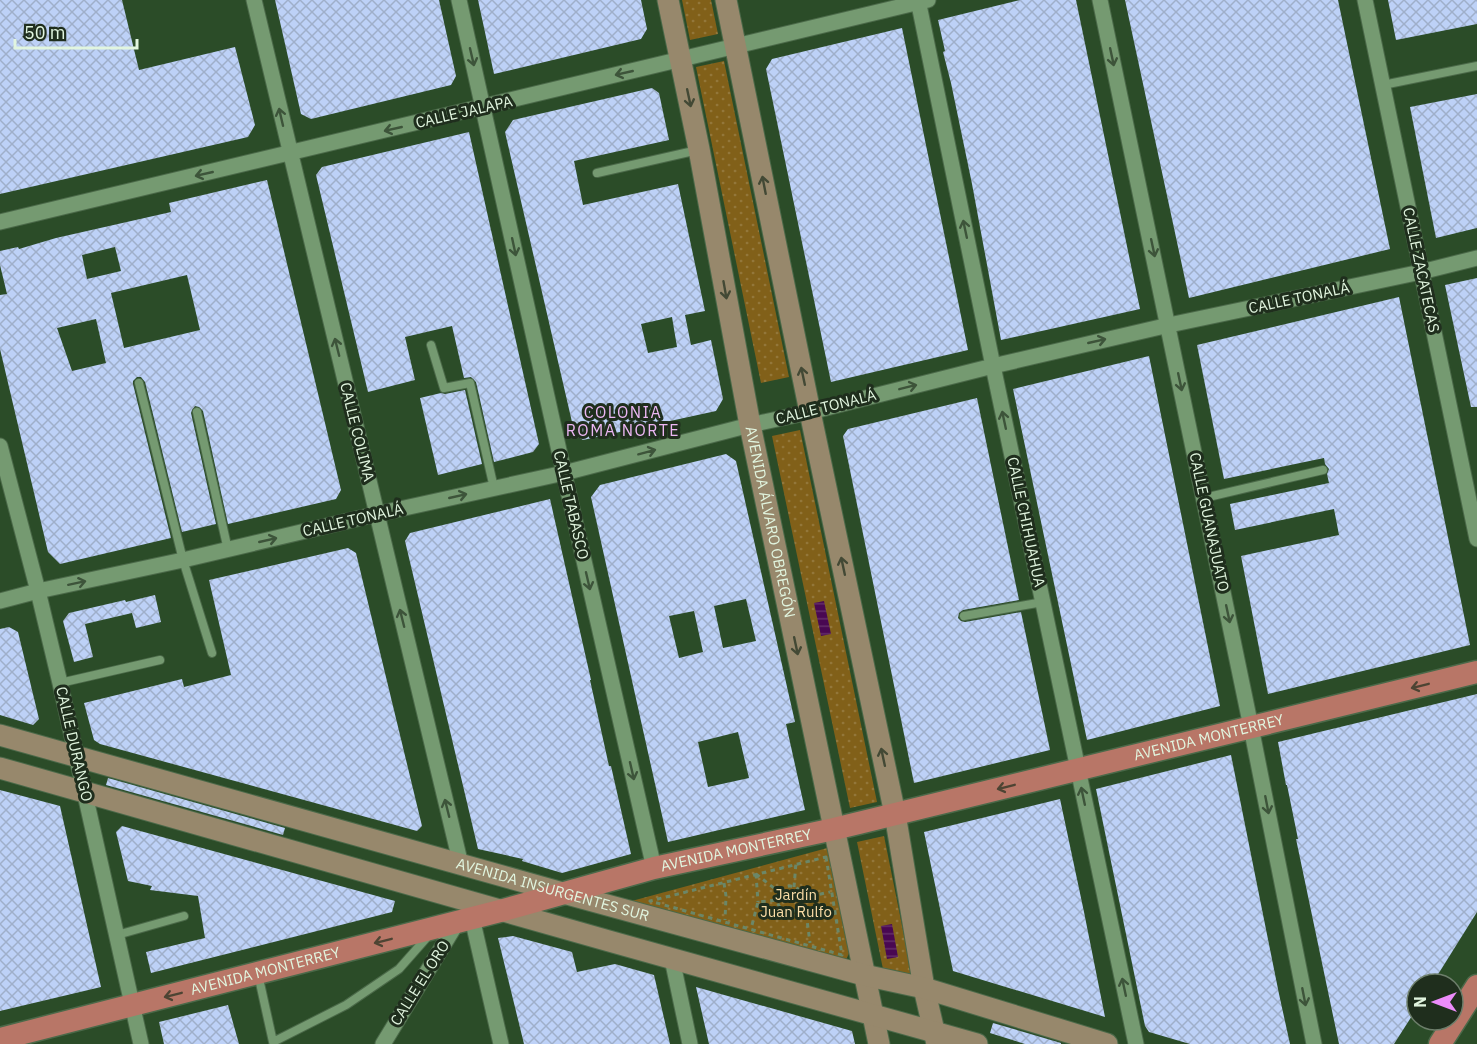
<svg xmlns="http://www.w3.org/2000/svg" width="1477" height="1044" font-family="'IBM Plex Sans',sans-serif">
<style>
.grass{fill:url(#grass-dots)}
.water{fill:url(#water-rules)}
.building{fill:url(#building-cross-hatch);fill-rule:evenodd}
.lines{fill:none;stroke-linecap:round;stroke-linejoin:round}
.lane-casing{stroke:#4b6949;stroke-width:10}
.street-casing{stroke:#4b6949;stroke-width:17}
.secondary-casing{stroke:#4b6949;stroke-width:23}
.primary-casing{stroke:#4b6949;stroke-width:25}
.path{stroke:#6b8768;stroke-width:3;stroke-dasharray:4.5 4.5;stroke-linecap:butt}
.lane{stroke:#759a71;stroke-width:8}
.street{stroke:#759a71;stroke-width:15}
.secondary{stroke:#97886c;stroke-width:21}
.primary{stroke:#b87667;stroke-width:22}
.oneway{stroke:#3d543a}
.oneway2{stroke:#434935}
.oneway3{stroke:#4d4433}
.labels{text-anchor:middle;stroke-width:6;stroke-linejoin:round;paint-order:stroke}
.street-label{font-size:15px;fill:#e1f5df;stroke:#1f2e1d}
.park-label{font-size:15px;fill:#fadca6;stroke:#1f2e1d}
.neighbourhood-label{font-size:16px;letter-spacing:1.5px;fill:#ecb7f4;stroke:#1f2e1d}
</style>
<defs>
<pattern id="grass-dots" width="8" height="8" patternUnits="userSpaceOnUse" patternTransform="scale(1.5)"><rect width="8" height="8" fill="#816019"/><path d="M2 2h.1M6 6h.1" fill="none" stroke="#93773a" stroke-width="1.8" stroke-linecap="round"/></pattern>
<pattern id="water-rules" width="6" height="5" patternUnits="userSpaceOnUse" patternTransform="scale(1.5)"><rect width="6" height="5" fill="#490852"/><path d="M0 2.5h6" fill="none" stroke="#632d6a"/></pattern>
<pattern id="building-cross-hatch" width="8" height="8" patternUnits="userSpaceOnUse" patternTransform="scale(1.5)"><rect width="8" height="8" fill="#bdd1f7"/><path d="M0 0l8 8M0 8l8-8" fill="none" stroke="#9fafca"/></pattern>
</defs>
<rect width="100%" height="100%" fill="#2b4c28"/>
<path class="grass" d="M682 0H711L718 34 690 40Z
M724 61 789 377 761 383 696 67Z
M800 430 877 802 850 808 772 436Z
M884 836 912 975 883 969 857 842Z
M831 847 849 953 846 960 628 902Z"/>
<path class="water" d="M824 601 831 634 821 636 814 603Z
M892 924 898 957 887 959 881 926Z"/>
<path class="building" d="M0 0H122L139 70 235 47 255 125 248 137 0 194Z
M275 0H439L456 76 451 85 311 119 301 114Z
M478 0H641L647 29 641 39 494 74Z
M1020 0H1076L1140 309 1001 340 972 184 951 83 943 52 945 51 938 20Z
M1125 0H1338L1390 249 1189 298Z
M1388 0H1477V24L1396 40Z
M902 28 968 350 831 382 766 69 772 59Z
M652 88 659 93 669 140 574 161 583 205 678 184 705 311 685 315 691 345 711 340 723 399 716 411 583 440 575 435 505 132 513 120ZM672 317 677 347 648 353 641 324Z
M1477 94V228L1436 238 1410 107Z
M469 132 539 444 533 452 494 462 476 382 471 377 464 378 452 326 405 337 415 380 368 392 316 175 322 167Z
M267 180 341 490 336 499 228 524 203 411 199 407 195 406 192 410 191 413 216 524 182 532 145 382 141 377H137L133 381V384L171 538 60 564 48 552 0 349V295L7 294 0 265V251L18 247 19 249 56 238 171 212 169 203ZM115 247 121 271 87 279 82 255ZM187 275 200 330 124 348 111 293ZM96 319 106 363 72 371 57 328Z
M1477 278V407H1471L1445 285Z
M1399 297 1470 645 1268 694 1241 556 1339 535 1334 509 1235 530 1230 504 1329 483 1327 474 1329 469 1325 464 1324 458 1224 479 1197 345Z
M1149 356 1220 706 1087 740 1013 389Z
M465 390 482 464 438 475 420 398 441 393 445 394Z
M977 398 1019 600 963 610 959 613 958 618 961 621 965 622 1021 612 1050 750 914 783 843 436 848 429Z
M726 454 736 461 785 678 795 722 786 724 805 810 668 842 591 497 600 485ZM746 599 756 641 723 648 714 606ZM694 611 703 652 679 658 669 616ZM738 732 749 778 708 787 698 742Z
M550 499 591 680H590L609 766H611L631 854 562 873 522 861 523 859 478 849 405 541 410 533Z
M348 548 356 553 422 826 417 831 100 744 94 740 84 703 182 679 184 687 231 675 209 580Z
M155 595 161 622 136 628 132 613 85 624 93 657 74 662 63 621 69 613 125 600 126 602Z
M9 627 18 632 39 719 33 725 0 715V629Z
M1477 694V912L1432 984H1417V1008L1394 1044H1339L1296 839H1298L1287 785H1286L1278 742Z
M1231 755 1279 994 1290 1044H1190L1149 1032 1145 1026 1096 789Z
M108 778 285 828 283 835 106 785Z
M0 790 60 806 101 987 0 1011Z
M1060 799 1084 912 1105 1017 953 971 924 832Z
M122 826 395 901 392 912 151 973 146 952 205 938 198 896 150 890 152 886 128 881 116 832Z
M513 936 572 952 577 972 615 964 654 975 670 1044H524L498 938Z
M696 987 852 1031 855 1044H709Z
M228 1005 239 1044H164L159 1022Z
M993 1023 1061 1043V1044H1025L990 1033Z"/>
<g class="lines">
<g class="lane-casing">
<path id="lane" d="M1383 85 1477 66
M597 173 698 150
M431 345 444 388 470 383 494 488
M139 383 183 560 212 653
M197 412 228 550
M1204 498 1323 470
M964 616 1043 602
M60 683 160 660
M117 935 184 916
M258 974 273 1042 346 1005 399 969 429 935"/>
</g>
<g class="street-casing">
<path id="street" d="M254 0 461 865
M459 0 564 473 654 868
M918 0 993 366 1136 1044
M1100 0 1251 727 1314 1044
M1365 0 1477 539
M0 222 928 0
M0 446 38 591 60 683 141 1044
M0 601 38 591 183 560 377 514 564 473 750 425 810 412 993 366 1169 325 1421 272 1477 258
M472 918 501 1044
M672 959 690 1044
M383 1044 458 921"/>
</g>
<g class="secondary-casing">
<g id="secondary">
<path id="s1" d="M668 0 699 149 750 425 879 1044"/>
<path d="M726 0 810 412 895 814 924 988 937 1044"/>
<path id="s2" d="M0 735 563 893 864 975 924 988 1107 1044"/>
<path d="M0 768 609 941 977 1044"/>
</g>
</g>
<g class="primary-casing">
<g id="primary">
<path id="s3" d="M0 1039 500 911 654 868 834 829 1477 672"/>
<path d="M1440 1044 1477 986"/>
</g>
</g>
<path class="path" d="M826 857 842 955 650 901Z
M756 874 779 892
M756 874 758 902
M724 883 726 896 725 920
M777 899a13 13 0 1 1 26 0a13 13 0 1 1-26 0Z
M794 887 796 863
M802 898 830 892
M796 910 807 920 810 943
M752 925 758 902 777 900"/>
<use href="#lane" class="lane"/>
<use href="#street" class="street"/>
<use href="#secondary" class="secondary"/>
<use href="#primary" class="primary"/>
</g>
<defs><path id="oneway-shaft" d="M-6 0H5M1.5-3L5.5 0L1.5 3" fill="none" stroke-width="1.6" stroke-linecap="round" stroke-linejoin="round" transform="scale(1.5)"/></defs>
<g class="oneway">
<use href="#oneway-shaft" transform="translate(472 57) rotate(77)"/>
<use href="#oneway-shaft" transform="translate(1112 57) rotate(78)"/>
<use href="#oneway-shaft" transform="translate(624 73) rotate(167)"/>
<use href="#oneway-shaft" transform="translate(281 117) rotate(-103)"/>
<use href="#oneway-shaft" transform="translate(393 129) rotate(167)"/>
<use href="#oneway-shaft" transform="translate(204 174) rotate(167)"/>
<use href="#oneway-shaft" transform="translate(965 229) rotate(-102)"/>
<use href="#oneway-shaft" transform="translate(514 247) rotate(78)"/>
<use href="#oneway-shaft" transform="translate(1153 248) rotate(78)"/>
<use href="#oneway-shaft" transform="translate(1097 341) rotate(-13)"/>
<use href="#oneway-shaft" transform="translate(337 347) rotate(-104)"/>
<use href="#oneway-shaft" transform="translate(1180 382) rotate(78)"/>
<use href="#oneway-shaft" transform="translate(908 387) rotate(-14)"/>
<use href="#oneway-shaft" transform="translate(1004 420) rotate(-102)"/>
<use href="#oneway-shaft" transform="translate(647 452) rotate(-15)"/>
<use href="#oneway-shaft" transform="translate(458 496) rotate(-13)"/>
<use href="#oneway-shaft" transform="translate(268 540) rotate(-13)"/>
<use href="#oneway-shaft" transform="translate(588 581) rotate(77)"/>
<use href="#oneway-shaft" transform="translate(77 583) rotate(-12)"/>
<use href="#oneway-shaft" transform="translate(1228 614) rotate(78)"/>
<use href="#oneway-shaft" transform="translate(402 618) rotate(-104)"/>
<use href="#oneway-shaft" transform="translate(632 771) rotate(77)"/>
<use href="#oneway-shaft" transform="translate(1083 796) rotate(-102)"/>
<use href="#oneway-shaft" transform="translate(1267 805) rotate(79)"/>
<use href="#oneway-shaft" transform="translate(447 808) rotate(-104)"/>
<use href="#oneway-shaft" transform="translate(1124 987) rotate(-102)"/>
<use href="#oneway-shaft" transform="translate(1304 997) rotate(79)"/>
</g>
<g class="oneway2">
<use href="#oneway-shaft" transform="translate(689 98) rotate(78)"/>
<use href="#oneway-shaft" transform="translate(764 185) rotate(-101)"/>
<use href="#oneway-shaft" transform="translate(725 290) rotate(80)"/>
<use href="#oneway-shaft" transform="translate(803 376) rotate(-102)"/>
<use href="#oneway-shaft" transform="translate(843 566) rotate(-102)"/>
<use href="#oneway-shaft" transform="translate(796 646) rotate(78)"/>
<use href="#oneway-shaft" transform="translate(883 757) rotate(-102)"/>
</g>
<g class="oneway3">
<use href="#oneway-shaft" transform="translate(1420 686) rotate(166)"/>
<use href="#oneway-shaft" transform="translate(1006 787) rotate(166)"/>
<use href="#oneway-shaft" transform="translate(383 941) rotate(166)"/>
<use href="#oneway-shaft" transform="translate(173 995) rotate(166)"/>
</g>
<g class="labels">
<g class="street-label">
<text transform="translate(464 112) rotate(-13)" y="5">CALLE JALAPA</text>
<text transform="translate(1421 270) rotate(78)" y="5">CALLE ZACATECAS</text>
<text transform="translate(1299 298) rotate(-12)" y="5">CALLE TONALÁ</text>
<text transform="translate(826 407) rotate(-14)" y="5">CALLE TONALÁ</text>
<text transform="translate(357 432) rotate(76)" y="5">CALLE COLIMA</text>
<text transform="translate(571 505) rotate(77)" y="5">CALLE TABASCO</text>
<text transform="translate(353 520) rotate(-13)" y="5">CALLE TONALÁ</text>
<text transform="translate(1026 522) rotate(78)" y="5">CALLE CHIHUAHUA</text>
<text transform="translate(1209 522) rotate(78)" y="5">CALLE GUANAJUATO</text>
<text dy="5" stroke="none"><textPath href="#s1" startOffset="532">AVENIDA ÁLVARO OBREGÓN</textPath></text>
<text dy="5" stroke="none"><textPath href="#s3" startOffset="1246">AVENIDA MONTERREY</textPath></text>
<text transform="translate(74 744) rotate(77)" y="5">CALLE DURANGO</text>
<text dy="5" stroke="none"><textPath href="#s3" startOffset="760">AVENIDA MONTERREY</textPath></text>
<text dy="5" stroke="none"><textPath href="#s2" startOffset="574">AVENIDA INSURGENTES SUR</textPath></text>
<text dy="5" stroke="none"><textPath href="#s3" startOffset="274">AVENIDA MONTERREY</textPath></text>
<text transform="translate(420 983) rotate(-58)" y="5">CALLE EL ORO</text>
</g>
<g class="park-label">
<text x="796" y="900">Jardín<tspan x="796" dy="17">Juan Rulfo</tspan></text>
</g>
<g class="neighbourhood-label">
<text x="623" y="418">COLONIA<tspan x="623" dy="18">ROMA NORTE</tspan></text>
</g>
</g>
<g transform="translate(1435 1002) rotate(270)"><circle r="28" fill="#1f2e1d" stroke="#6d7e6b" stroke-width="1.5"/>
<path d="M0-4.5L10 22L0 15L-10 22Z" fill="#ec8cfa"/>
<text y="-9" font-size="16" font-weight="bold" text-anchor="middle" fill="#e1f5df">N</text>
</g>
<path d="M15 39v9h122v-9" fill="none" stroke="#e1f5df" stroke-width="3"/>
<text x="24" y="39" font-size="18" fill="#e1f5df" stroke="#1f2e1d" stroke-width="4.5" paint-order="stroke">50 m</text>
</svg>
